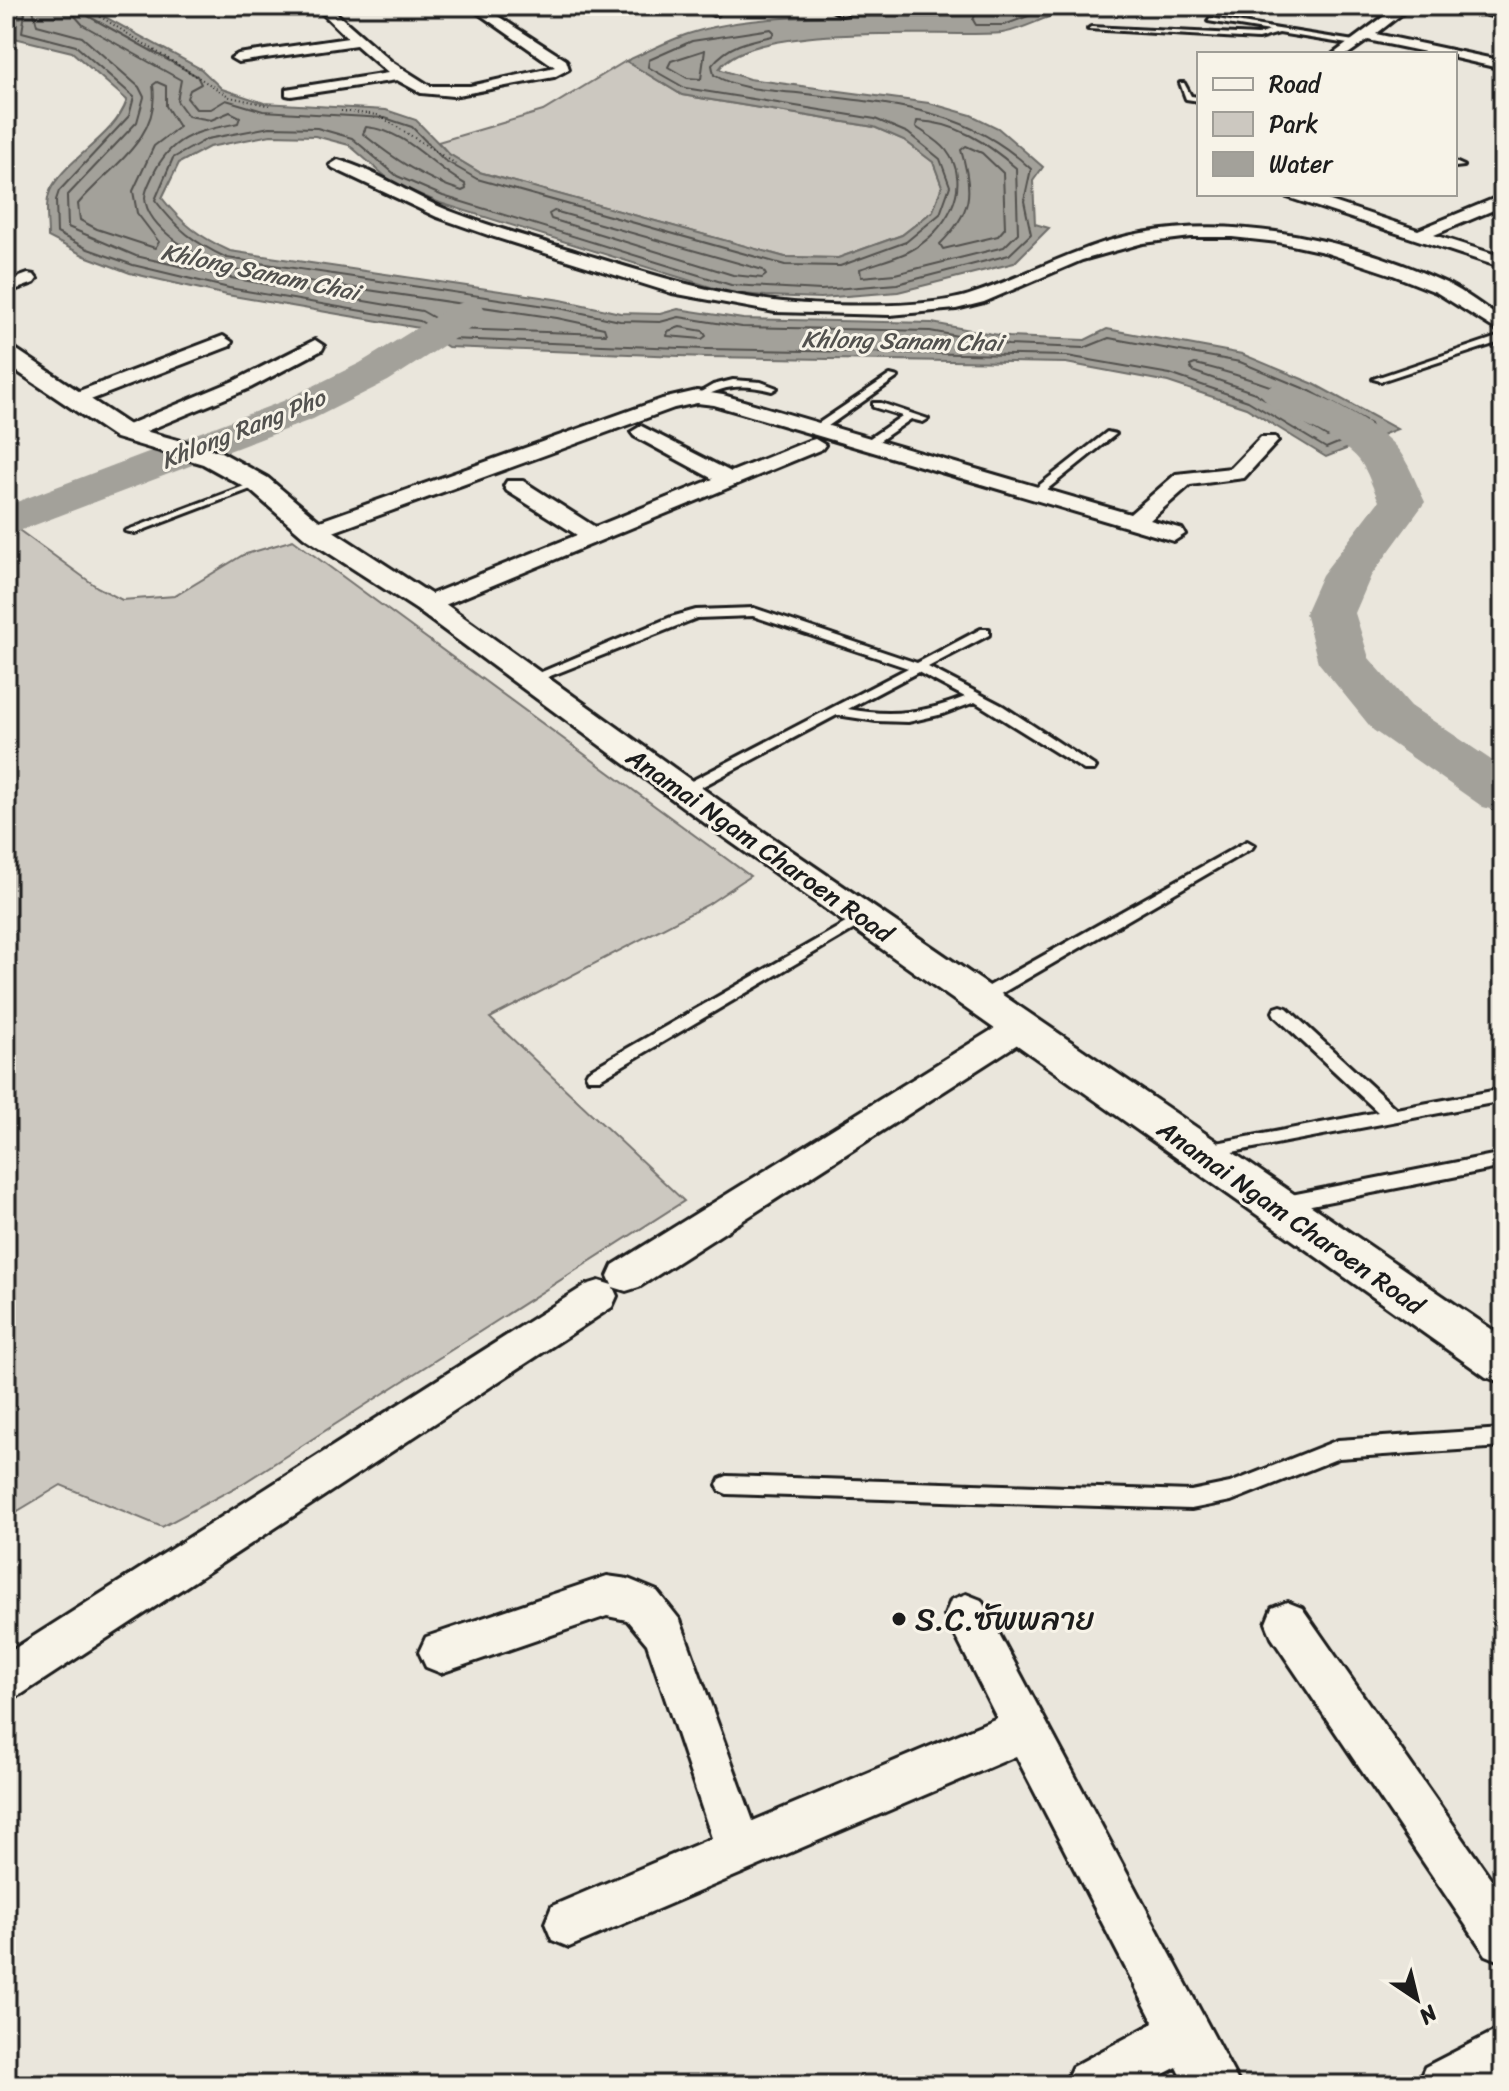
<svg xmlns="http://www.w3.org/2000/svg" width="1509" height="2091" font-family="Sriracha,'Playpen Sans Thai',sans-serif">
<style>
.green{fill:#ccc8c0;stroke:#74726e;stroke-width:2}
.water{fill:#a3a19a;stroke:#6d6c68;stroke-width:2}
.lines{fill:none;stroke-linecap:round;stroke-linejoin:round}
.shore{stroke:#52514e;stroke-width:2}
.river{fill:#a3a19a;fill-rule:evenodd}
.service-casing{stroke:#1c1c1c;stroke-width:6}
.minor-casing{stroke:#1c1c1c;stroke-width:6}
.tertiary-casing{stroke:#1c1c1c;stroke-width:6}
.path{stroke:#1c1c1c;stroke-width:2;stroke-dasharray:1 3;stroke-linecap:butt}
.service{fill:#f7f3e8;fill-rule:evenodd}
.minor{fill:#f7f3e8;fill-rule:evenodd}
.tertiary{fill:#f7f3e8;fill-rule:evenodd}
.poi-dot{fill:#1c1c1c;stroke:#f7f3e8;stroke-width:3}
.labels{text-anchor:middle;stroke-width:6;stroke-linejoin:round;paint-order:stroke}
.far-water-label{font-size:24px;font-style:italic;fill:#52514e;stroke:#f7f3e8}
.street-label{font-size:26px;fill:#1c1c1c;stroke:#f7f3e8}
.near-poi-label{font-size:32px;fill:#1c1c1c;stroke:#f7f3e8;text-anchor:start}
</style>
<rect width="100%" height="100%" fill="#eae6dc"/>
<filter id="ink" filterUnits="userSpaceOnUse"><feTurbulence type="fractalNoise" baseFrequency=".0125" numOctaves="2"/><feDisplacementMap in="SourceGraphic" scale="16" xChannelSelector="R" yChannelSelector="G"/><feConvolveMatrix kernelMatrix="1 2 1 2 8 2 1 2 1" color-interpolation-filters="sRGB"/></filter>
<g filter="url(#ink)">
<path class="green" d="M869 6H970L972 9 965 15 889 16Z
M626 61 682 95 874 127 904 140 933 162 942 186 933 211 902 235 838 258 785 257 479 172 449 154 438 142 543 111Z
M16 528 97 587 122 600 175 596 243 555 293 540 750 876 707 905 490 1018 684 1201 242 1484 162 1527 61 1485 6 1518V531Z"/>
<path class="water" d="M6 6H85L201 69 222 89 264 103 386 110 416 120 449 154 479 172 785 257 838 258 902 235 933 211 942 186 933 162 904 140 874 127 682 95 626 61C647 52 667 41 688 34 767 8 882 19 965 15L972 9 970 6H1050L1049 17C1034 22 1017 31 1002 33 943 38 753 20 719 69L749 79 929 103 971 115 998 128 1043 167 1033 181 1035 224 1049 228 1014 263 898 292 821 298 766 296 730 293 440 203 393 183 349 145 315 136 271 135 209 147 179 163 162 198C182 224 200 237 230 251L561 300 620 313 660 314 678 309 743 319 932 323 1009 337 1085 340 1107 329 1242 354 1314 384 1397 429 1326 457 1246 408 1168 382 1066 363 706 357 448 347 419 328 227 295 130 273 85 256 48 237C48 222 44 200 52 187 71 155 114 137 127 100L72 52 6 36V22L20 18 6 13Z"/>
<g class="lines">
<path class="shore" d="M11 6 25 13 22 32 76 46 134 97 129 116 59 191 56 200 57 233 88 249 133 265 229 288 420 321 451 339 706 349 1067 356 1170 374 1248 401 1326 448 1372 429 1370 424 1310 391 1240 362 1109 338 1084 348 1008 345 930 331 742 327 679 317 660 322 620 321 559 308 227 258C193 242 178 230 155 200L173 158 207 139 270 127 317 128 352 138 397 176 443 196 731 285 821 290 897 284 1009 255 1031 234 1024 201 1031 169C964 105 885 104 797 93 769 90 739 90 714 75L712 65C728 45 748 41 772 36L774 32 771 29 692 41 649 60 648 67 685 88 875 119 908 133 940 159 950 186 940 214 906 242 840 266 785 265 477 179 444 160 412 127 385 118 263 111 226 100 211 109H196L187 98 190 90 201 84 197 76 88 16 84 6
M32 6 37 25 82 37 139 87 144 97 137 122 67 196 68 227 136 256 231 278 422 311 454 329 606 334 604 328 557 318 226 269C200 258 147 230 145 198 145 190 150 182 153 175 172 135 197 132 238 123L240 117 230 112 211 120 188 116 177 101 181 80 83 25 75 16 74 6
M979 6 973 20 976 25H1004L1039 12 1042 6
M705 50 701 79 687 78 668 67 671 61Z
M157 82 166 86V106L179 127 154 146 133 191 137 213 159 242 155 248 97 229 80 220 78 204C109 167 161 139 153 85Z
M917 121C956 122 987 143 1016 168L1018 233 1004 247 895 274 861 277 860 269C876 263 893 259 908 252 944 234 975 187 946 150 939 141 926 134 916 127Z
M366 127C408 131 430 165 465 184L466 189 462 191C424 179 394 159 363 134Z
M966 146 982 153 1003 173 1005 228 998 236 943 249 940 244C972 212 974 193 961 150Z
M554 211 763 270 766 275 762 278 733 275 551 219 549 214Z
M680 327 703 331 706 336 702 339 667 336 668 331Z
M1195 364C1224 370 1336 403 1349 428L1327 437 1255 393 1192 371 1190 366Z"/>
<path class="river" d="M468 301 482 305 487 313 482 321 388 381 313 419 6 536V506L283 401 360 363 454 305Z
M1283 383C1315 391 1375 422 1396 447 1409 462 1416 484 1425 502L1371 576 1355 613 1369 658 1411 706 1503 768V812L1483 807 1373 730 1318 662 1305 613 1322 575 1379 501C1373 489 1368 472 1360 461 1338 432 1280 421 1262 396L1268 387Z"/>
<g class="service-casing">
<path id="service" d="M698 6H705L718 14 713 15Z
M824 6H832L847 14 842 15Z
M1345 6H1358L1396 14 1393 16Z
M1210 18 1354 41 1357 43 1354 45 1279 33 1258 39 1088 29 1091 27 1258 35 1270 31 1208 21Z
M1180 83H1184L1191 96 1199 97V101L1186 99Z
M1455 162 1464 166 1455 167Z
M1503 335V341L1381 381 1373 379Z
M890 375 898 377 821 431H813V427Z
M733 380 761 382 777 388 772 391C745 384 725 384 700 399L692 397 713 385Z
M873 403H881L928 419 923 422 911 419 872 446H864V442L902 416 873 407Z
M1107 432 1116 434 1040 495H1032V491Z
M255 482 264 484 135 533 125 531Z
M754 608 917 663 981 629H989V635L928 667 1003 706 1096 767 1094 770H1084L975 702 943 714 908 722 876 721 837 715 688 794H678V788L908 668 753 616 697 618 535 682 531 683 525 679 671 617 696 610ZM918 672 965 697C925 713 891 717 848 709Z
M1247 841 1254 845 1252 848 985 1003H973L971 999 973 995Z
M863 913 868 915 870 918 868 921 600 1079H588L586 1075 588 1071Z
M1281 1006 1287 1008 1396 1109 1503 1089V1101L1206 1157 1200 1156 1197 1151 1200 1146 1206 1145 1378 1112 1275 1016 1273 1012 1275 1008Z
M1503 1153V1167L1281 1211 1275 1209 1272 1204 1275 1199 1281 1197Z
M1503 1429V1447L1339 1458 1231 1501 1191 1509 727 1494 720 1491 717 1485 720 1479 727 1476 1191 1491 1230 1483 1338 1440Z"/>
</g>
<g class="minor-casing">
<path id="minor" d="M315 6H328L392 62 430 86H470L555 67 468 6H482L566 60 569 69 554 77 453 96 421 93 397 80 291 96 286 95V89L388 73 356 45 238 62 231 58 238 54 348 38Z
M1398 6H1412L1376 34 1503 61V69L1455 58V54H1435L1368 40 1348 54H1333Z
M1454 6H1478L1503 11V19Z
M338 160C377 171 412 196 450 211 491 227 535 239 578 252 643 272 707 293 774 301 822 307 925 309 969 295 1028 276 1080 244 1142 233 1241 215 1356 241 1446 283 1466 293 1485 308 1503 320V334L1436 292 1393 275 1324 252 1278 242 1232 237H1191L1143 243 1082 260 984 302 956 309 890 315 775 312 672 293 491 236 437 217 333 168 330 165Z
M1285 194H1309L1418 230 1503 195V206L1434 235 1503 257V268L1287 197Z
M28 274 34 275 37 279 34 283 6 293V282Z
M223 336 232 342 230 346 80 404H66L63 400 66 396Z
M315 340 324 346 322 350 250 388 132 437 125 439 115 433 118 429 236 380Z
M697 391 723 395 1130 514 1176 474 1231 468 1261 437H1275L1278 441 1244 478 1190 485 1150 520 1182 529 1185 534 1174 541 714 405 697 403 674 408 322 536 314 538 303 531 306 526 662 399Z
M641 426 731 472 808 441 815 439 825 445 822 449 435 609H419L415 604 419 599 577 535 507 491 504 486 507 481H523L595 527 713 479 634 436 631 432Z
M1019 1017 1030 1020 1035 1028 1030 1036 639 1287 626 1291 613 1287 608 1276 613 1265 1008 1020Z
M599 1281 612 1285 617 1296 612 1307 22 1694 6 1701V1654L586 1285Z
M607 1576 628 1579 657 1591 680 1620 753 1821 997 1718 945 1615 951 1600 966 1594 981 1600 1240 2085H1186L1177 2067 1142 2085H1064L1072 2067 1154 2023 1016 1756 569 1947 552 1940 545 1923 552 1906 712 1838 647 1644 627 1620 607 1616 441 1673 426 1667 419 1652 426 1637Z
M1287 1602 1302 1608 1503 1896V1962L1486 1955 1272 1638 1266 1623 1272 1608Z
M1503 2027V2081L1495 2085H1417L1425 2067Z"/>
</g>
<g class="tertiary-casing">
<path id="tertiary" d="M6 346 14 348 134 428 221 452 268 478 324 525 437 598 745 819 1503 1337V1383L1486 1377 721 835 417 610 304 537 250 490 203 464 116 438 6 364Z"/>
</g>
<path class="path" d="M83 6 230 97 271 106
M341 111 378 115 456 164"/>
<use href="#service" class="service"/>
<use href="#minor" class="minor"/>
<use href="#tertiary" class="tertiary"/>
</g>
</g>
<circle class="poi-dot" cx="899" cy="1619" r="8"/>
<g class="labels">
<g class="far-water-label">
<text transform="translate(260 272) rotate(12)" y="8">Khlong Sanam Chai</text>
<text transform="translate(902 341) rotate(1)" y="8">Khlong Sanam Chai</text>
<text transform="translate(243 429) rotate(-22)" y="8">Khlong Rang Pho</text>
</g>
<g class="street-label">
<text transform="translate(760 845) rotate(35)" y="9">Anamai Ngam Charoen Road</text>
<text transform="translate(1291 1217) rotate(35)" y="9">Anamai Ngam Charoen Road</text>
</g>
<g class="near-poi-label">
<text x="915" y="1630">S.C.ซัพพลาย</text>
</g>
</g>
<rect width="1509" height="2091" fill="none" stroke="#f7f3e8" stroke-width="32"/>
<rect x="16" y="16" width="1477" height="2059" fill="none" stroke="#1c1c1c" stroke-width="3" filter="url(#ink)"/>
<rect x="1197" y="52" width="260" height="144" fill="#f7f3e8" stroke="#9f9d96" stroke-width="2"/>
<rect x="1213" y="78" width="40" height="12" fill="#f7f3e8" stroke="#9f9d96" stroke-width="2"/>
<text x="1269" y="92" font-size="24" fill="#1c1c1c">Road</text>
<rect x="1213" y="112" width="40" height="24" fill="#ccc8c0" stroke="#9f9d96" stroke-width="2"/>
<text x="1269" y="132" font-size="24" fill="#1c1c1c">Park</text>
<rect x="1213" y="152" width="40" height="24" fill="#a3a19a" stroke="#9f9d96" stroke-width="2"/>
<text x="1269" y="172" font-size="24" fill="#1c1c1c">Water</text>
<g transform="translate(1417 1999) rotate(145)" stroke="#f7f3e8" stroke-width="6" paint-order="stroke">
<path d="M0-6L14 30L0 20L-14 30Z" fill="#1c1c1c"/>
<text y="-12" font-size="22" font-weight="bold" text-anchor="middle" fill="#1c1c1c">N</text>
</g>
</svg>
